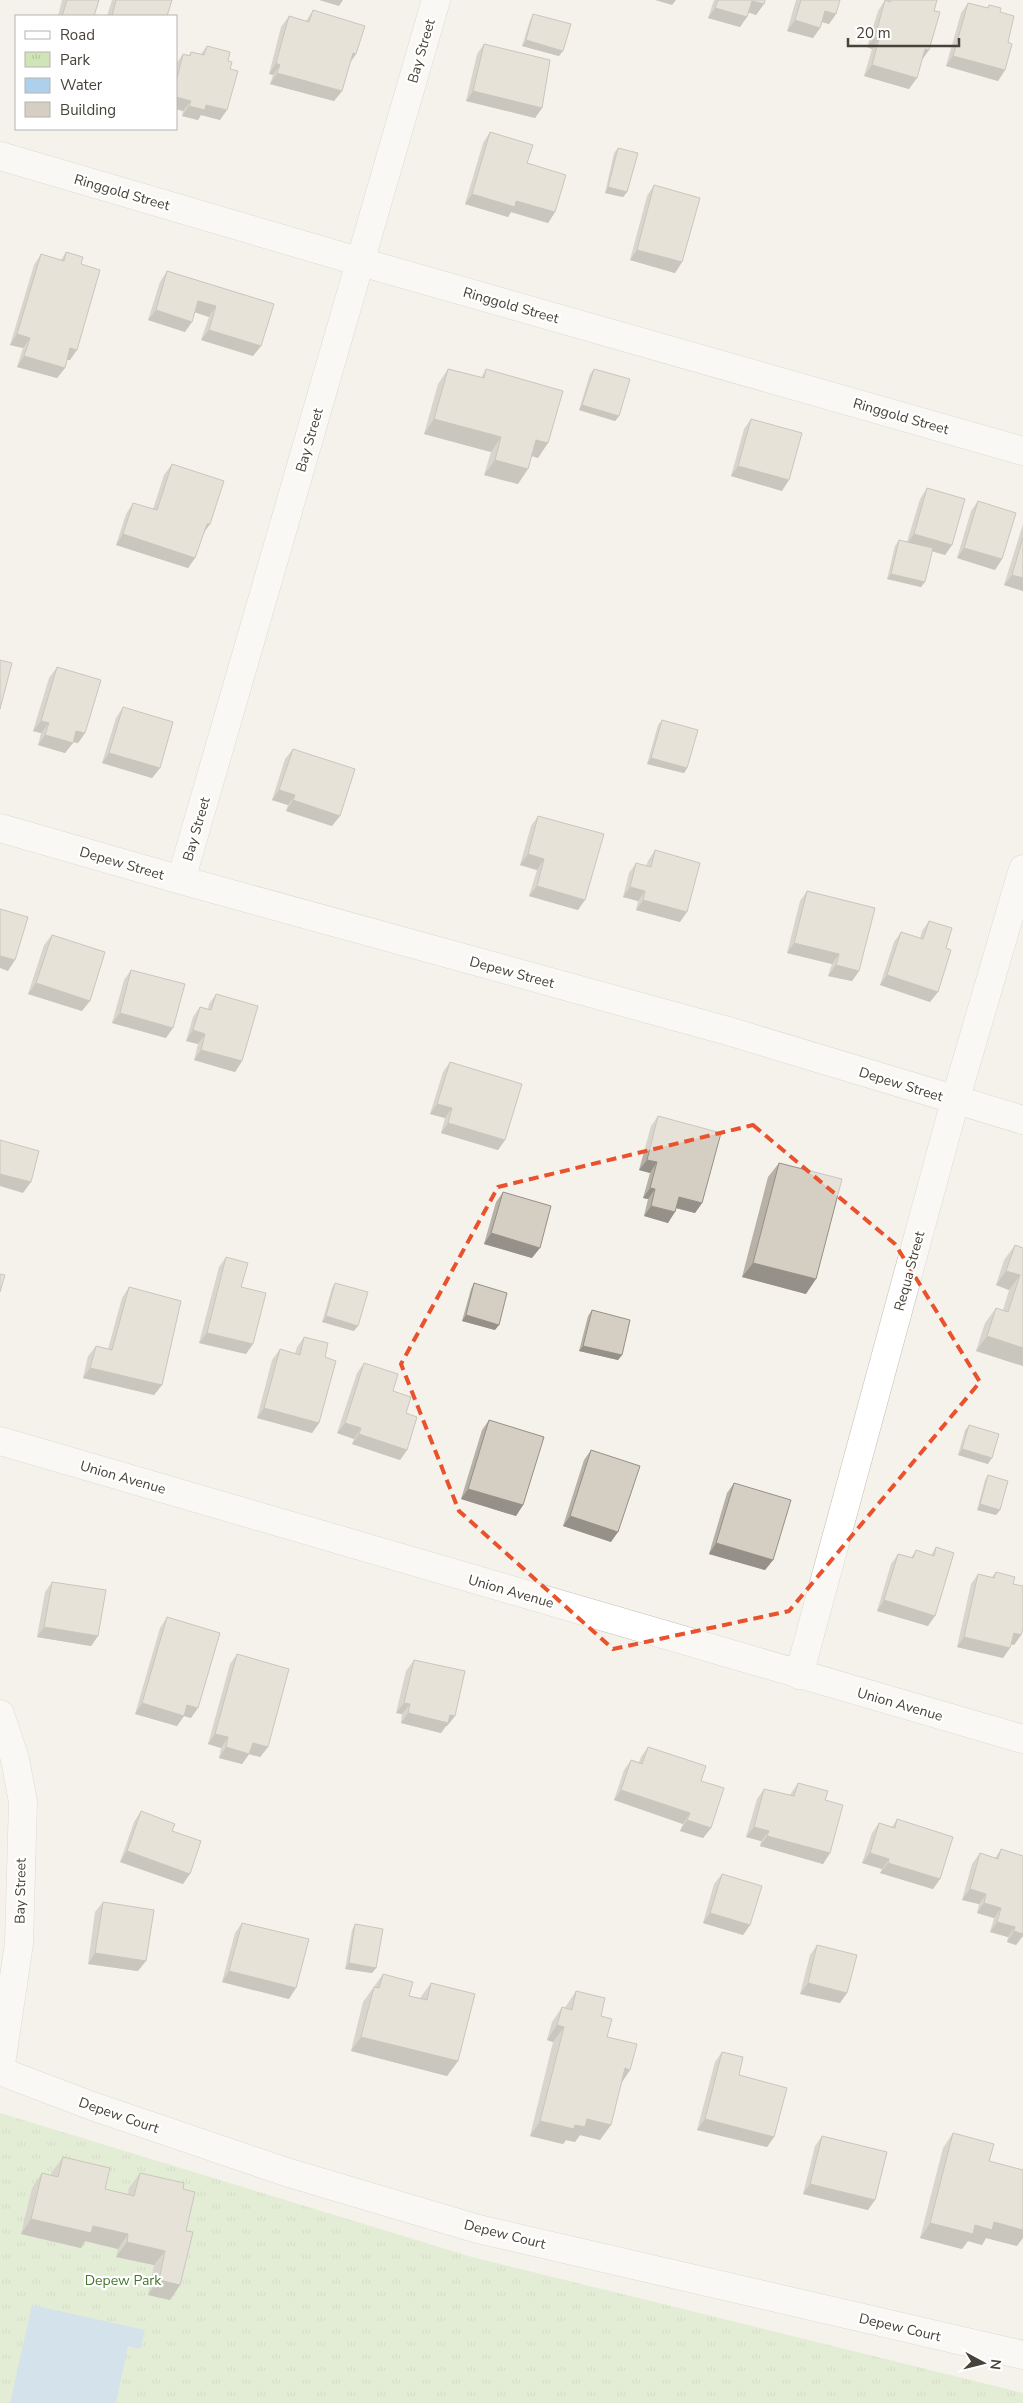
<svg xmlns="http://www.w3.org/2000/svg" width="1023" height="2403" font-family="'Nunito Sans',sans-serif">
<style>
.park{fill:url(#park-tufts)}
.water{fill:#add0ec}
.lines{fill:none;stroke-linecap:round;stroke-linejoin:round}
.minor-casing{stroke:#c2bdb1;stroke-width:29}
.minor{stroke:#fff;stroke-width:28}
.wall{fill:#b7b1a7}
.shaded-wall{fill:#959088}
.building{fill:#d5cec2;stroke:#959088}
.marked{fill:none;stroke:#ea512d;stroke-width:4;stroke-dasharray:10 6;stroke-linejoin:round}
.labels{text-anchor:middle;stroke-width:4.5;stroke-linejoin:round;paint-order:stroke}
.street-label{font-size:14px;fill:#48433a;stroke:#fff}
.park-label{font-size:14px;fill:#487730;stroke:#fff}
</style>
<defs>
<pattern id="park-tufts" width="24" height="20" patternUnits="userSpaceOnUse" patternTransform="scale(1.25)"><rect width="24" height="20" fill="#cfe5b8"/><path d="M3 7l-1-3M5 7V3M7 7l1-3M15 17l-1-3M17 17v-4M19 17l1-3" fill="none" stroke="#b3c69f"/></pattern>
</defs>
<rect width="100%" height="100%" fill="#f4f2eb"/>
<path class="park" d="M0 2113 472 2257 1023 2393V2403H0Z"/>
<path class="water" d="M32 2305 145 2330 140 2349 128 2346 116 2403H10Z"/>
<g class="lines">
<g class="minor-casing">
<path id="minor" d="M0 156 361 262 1023 451
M0 828 181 880 728 1031 1023 1120
M181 880 436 0
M0 1441 1023 1739
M799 1675 955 1101 1023 869
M0 1714 15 1759 23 1802 19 1943 0 2071
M0 2071 92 2106 286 2172 478 2229 1023 2355"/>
</g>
<use href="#minor" class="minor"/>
</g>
<path class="wall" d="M62 0H99L94 16H58Z
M112 0H172L167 16H107Z
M714 0H765L756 15 748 12 740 27 708 18Z
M796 0H840L836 14 829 24 822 22 820 28 813 38 787 31Z
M885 0H937L922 60 909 89 864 76 872 49 867 47 878 11Z
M968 3 987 8 989 5 1000 12 1008 42 1005 70 998 81 946 66 961 13Z
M313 10 356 54 349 64 342 91 334 101 270 84 273 75 269 74 281 27 289 16 306 21Z
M533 14 559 56 522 46 530 20Z
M484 44 542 108 535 118 466 101 477 54Z
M207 46 228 61 230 69 220 120 201 115 198 120 182 116 183 111 176 109V64L183 54 189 55 191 52 201 54Z
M490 132 527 163 555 212 548 223 511 212 508 217 465 204 483 143Z
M618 148 627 192 623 197 605 193 614 153Z
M654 185 682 262 675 273 630 260 647 196Z
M66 252 81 264 70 360H67L65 368 57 378 17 367 23 348 10 345 34 265 41 254 61 260Z
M167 271 274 304 253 356 201 340 209 317 195 312 185 332 148 320 160 282Z
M448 369 481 378 486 369 538 458 532 456 518 484 484 475 491 452 424 434 438 384Z
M594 369 619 416 615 421 579 410 590 374Z
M751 419 782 491 731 476 744 429Z
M172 464 210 524 203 533 195 558 188 568 116 545 126 514 133 503 153 509 164 475Z
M927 488 952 545 945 555 932 551 921 587 887 579 895 546 899 540 907 542 920 499Z
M978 501 1002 559 995 570 957 558 971 511Z
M1023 524V591L1004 585Z
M57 667 85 733 78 743 73 742 65 753 38 745 41 733 33 731 49 678Z
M123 707 160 768 152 778 102 763 116 718Z
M662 720 687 768 684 773 647 764 658 725Z
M293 749 332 826 286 811 288 805 272 800 285 759Z
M538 816 578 910 529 896 537 870 520 865 531 826Z
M655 850 680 922 636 910 638 901 623 897 629 873 636 863 646 866 648 861Z
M807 891 859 971 852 981 828 976 832 964 787 953 800 901Z
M929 921 946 948 930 1002 880 985 894 942 901 932 920 938 922 931Z
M52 935 82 1011 28 994 44 945Z
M131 970 166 1038 112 1023 124 980Z
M216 994 242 1061 235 1072 194 1060 198 1044 186 1041 193 1017 200 1007 208 1009 209 1004Z
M450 1062 505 1140 498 1150 441 1133 445 1118 430 1114 443 1072Z
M658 1116 702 1203 695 1213 676 1208 668 1223 644 1216 648 1199 643 1198 650 1173 639 1170 651 1126Z
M779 1163 806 1294 742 1277 768 1177Z
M503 1192 532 1258 484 1244 496 1202Z
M1015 1245 1023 1248V1366L976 1351 985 1323 996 1308 1003 1310 1009 1290 996 1285 1004 1260Z
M226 1257 241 1287 246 1354 199 1343 219 1267Z
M335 1283 354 1331 322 1322 332 1288Z
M474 1283 495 1330 462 1321 471 1289Z
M129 1287 162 1385 154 1395 83 1378 88 1356 96 1346 108 1349 122 1298Z
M592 1310 622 1355 618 1360 579 1351 588 1316Z
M304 1337 325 1357 319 1423 312 1433 257 1418 272 1360 280 1349 295 1354 297 1347Z
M364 1363 393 1391 406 1413 407 1450 400 1460 352 1444 354 1439 337 1433 357 1373Z
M489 1420 523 1505 516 1516 461 1499 482 1430Z
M969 1425 988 1464 958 1455 965 1430Z
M591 1450 611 1542 563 1526 584 1460Z
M988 1475 1000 1510 996 1515 977 1510 985 1480Z
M734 1483 773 1560 765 1570 709 1554 727 1493Z
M936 1547 928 1626 877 1611 891 1564 898 1554 911 1558 916 1550 931 1555Z
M996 1572 1013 1584 1021 1635 1014 1645 1011 1644 1003 1658 957 1647 971 1584 978 1574 992 1577Z
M52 1582 98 1636 91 1646 37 1637 45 1592Z
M167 1617 191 1718 184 1716 177 1726 135 1714 160 1628Z
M237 1654 268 1747 260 1757 249 1754 242 1764 219 1758 221 1748 208 1744 230 1664Z
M414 1660 455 1716 447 1726H446L441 1733 401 1723 402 1714 396 1713 406 1671Z
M648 1747 701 1781 711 1828 703 1838 680 1831 683 1824 614 1800 624 1770 631 1760 639 1762 641 1757Z
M798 1783 825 1800 830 1853 823 1864 760 1846 761 1841 746 1837 757 1799 764 1789 790 1795Z
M141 1811 172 1831 183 1884 120 1862 134 1822Z
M897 1819 940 1879 933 1889 880 1873 882 1869 862 1863 872 1833 879 1823 892 1827Z
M1001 1849 1023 1856V1937H1022L1016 1945 1007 1942 1008 1937 990 1932 994 1918 977 1913 979 1904 962 1900 972 1864 980 1853 995 1858Z
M722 1874 750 1925 743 1935 703 1923 714 1884Z
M103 1902 138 1971 88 1964 95 1912Z
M242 1923 289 1999 222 1982 235 1933Z
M355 1924 376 1968 372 1973 345 1969 352 1930Z
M817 1945 840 2003 800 1994 810 1955Z
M383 1974 409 1996 420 1998 431 1983 458 2061 447 2076 351 2051 363 2002Z
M576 1991 601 2016 607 2037 630 2070 622 2082 600 2140 580 2135 575 2142 566 2140 563 2144 530 2136 553 2042 547 2040 552 2022 562 2007 565 2008 566 2006Z
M722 2052 739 2075 774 2137 767 2147 697 2130 715 2062Z
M953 2133 989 2161 1017 2246 986 2238 982 2245 968 2241 962 2249 920 2238 943 2148Z
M822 2136 868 2210 803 2194 815 2146Z
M63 2157 105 2189 128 2194 129 2188 140 2173 183 2189 186 2231 180 2285 170 2300 148 2295 154 2265 116 2257 118 2249 85 2241 81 2248 21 2234 32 2188 42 2173 51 2175 52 2172Z"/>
<path class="shaded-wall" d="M319 0H343L339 6Z
M655 0H676L672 5Z
M752 1 764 4 756 15 744 11Z
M715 8 747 17 740 27 708 18Z
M825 11 836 14 829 24 818 21Z
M795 20 820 28 813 38 787 31Z
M875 37 879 39 872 49 867 47Z
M526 40 563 51 559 56 522 46Z
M925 49 929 50 922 60Z
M353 53 356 54 349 64Z
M953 56 1005 70 998 81 946 66Z
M276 63 280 65 273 75 269 74Z
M872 65 917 78 909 89 864 76Z
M277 73 342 91 334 101 270 84Z
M473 91 542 108 535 118 466 101Z
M176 97 191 101 183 111 176 109Z
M206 105 227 110 220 120 201 115 198 120 182 116 189 106Z
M608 187 627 192 623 197 605 193Z
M472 194 516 201 555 212 548 223 511 212 508 217 465 204Z
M637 250 682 262 675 273 630 260Z
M198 301 216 306 209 317 191 311Z
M156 310 192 322 185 332 148 320Z
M209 330 261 346 253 356 201 340Z
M17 334 30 338 23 348 10 345Z
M70 348 77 350 70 360 63 359Z
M24 356 65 368 57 378 17 367Z
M582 405 619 416 615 421 579 410Z
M434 419 501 437 491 452 424 434Z
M536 440 548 443 538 458 526 454Z
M495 460 528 469 518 484 484 475Z
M738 466 789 480 782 491 731 476Z
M207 524H210L202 535Z
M123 534 195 558 188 568 116 545Z
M914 534 952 545 945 555 907 544Z
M964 548 1002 559 995 570 957 558Z
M891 574 925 582 921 587 887 579Z
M1012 575 1023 578V591L1004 585Z
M41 721 49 723 41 733 33 731Z
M76 731 85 733 78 743 69 741Z
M45 735 73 743 65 753 38 745Z
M109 753 160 768 152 778 102 763Z
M651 758 687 768 684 773 647 764Z
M279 790 295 795 288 805 272 800Z
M293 800 340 816 332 826 286 811Z
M528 854 544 859 537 870 520 865Z
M537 886 585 900 578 910 529 896Z
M630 887 645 891 638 901 623 897Z
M643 900 687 912 680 922 636 910Z
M794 943 839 954 832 964 787 953Z
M0 956 15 960 8 971 0 968Z
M836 965 859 971 852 981 828 976Z
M887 975 938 992 930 1002 880 985Z
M36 983 90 1001 82 1011 28 994Z
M120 1013 173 1028 166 1038 112 1023Z
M193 1030 205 1034 198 1044 186 1041Z
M201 1050 242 1061 235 1072 194 1060Z
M437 1104 452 1108 445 1118 430 1114Z
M448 1123 505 1140 498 1150 441 1133Z
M647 1160 657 1162 650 1173 639 1170Z
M0 1174 31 1182 23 1193 0 1186Z
M650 1188 655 1189 648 1199 643 1198Z
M679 1197 702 1203 695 1213 672 1207Z
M651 1206 675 1212 668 1223 644 1216Z
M491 1233 540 1248 532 1258 484 1244Z
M753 1263 816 1279 806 1294 742 1277Z
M1006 1271 1020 1275 1009 1290 996 1285Z
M466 1315 499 1325 495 1330 462 1321Z
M326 1316 358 1326 354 1331 322 1322Z
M207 1333 253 1344 246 1354 199 1343Z
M987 1336 1023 1348V1366L976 1351Z
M583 1346 622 1355 618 1360 579 1351Z
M90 1368 162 1385 154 1395 83 1378Z
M264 1408 319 1423 312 1433 257 1418Z
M345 1423 361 1428 354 1439 337 1433Z
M359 1434 407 1450 400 1460 352 1444Z
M962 1449 992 1458 988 1464 958 1455Z
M468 1489 523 1505 516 1516 461 1499Z
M980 1504 1000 1510 996 1515 977 1510Z
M570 1516 618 1532 611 1542 563 1526Z
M716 1543 773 1560 765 1570 709 1554Z
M884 1600 935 1616 928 1626 877 1611Z
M44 1627 98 1636 91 1646 37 1637Z
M1014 1633 1021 1635 1014 1645 1006 1643Z
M964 1637 1010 1648 1003 1658 957 1647Z
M142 1703 187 1705 198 1708 191 1718 184 1716 177 1726 135 1714Z
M404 1703 410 1704 402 1714 396 1713Z
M408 1713 450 1715 455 1716 447 1726H446L441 1733 401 1723Z
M215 1734 228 1737 221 1748 208 1744Z
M253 1743 268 1747 260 1757 249 1754 242 1764 219 1758 226 1747Z
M621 1790 690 1813 683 1824 614 1800Z
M687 1820 711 1828 703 1838 680 1831Z
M754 1827 769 1831 761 1841 746 1837Z
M767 1836 830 1853 823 1864 760 1846Z
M127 1851 190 1874 183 1884 120 1862Z
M870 1853 889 1859 882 1869 862 1863Z
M888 1863 940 1879 933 1889 880 1873Z
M970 1889 986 1894 979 1904 962 1900Z
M984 1903 1001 1908 994 1918 977 1913Z
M710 1913 750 1925 743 1935 703 1923Z
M997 1922 1015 1927 1008 1937 990 1932Z
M1023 1929V1937H1022L1016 1945 1007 1942 1014 1931Z
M95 1953 146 1961 138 1971 88 1964Z
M349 1963 376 1968 372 1973 345 1969Z
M229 1971 296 1988 289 1999 222 1982Z
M808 1983 847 1993 840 2003 800 1994Z
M557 2025 564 2027 553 2042 547 2040Z
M361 2037 458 2061 447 2076 351 2051Z
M625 2068 630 2070 620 2085Z
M587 2119 611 2125 600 2140 580 2135 575 2142 566 2140 563 2144 530 2136 540 2121 575 2125Z
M705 2119 774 2137 767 2147 697 2130Z
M810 2184 875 2200 868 2210 803 2194Z
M31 2219 93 2226 128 2234 118 2249 85 2241 81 2248 21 2234Z
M994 2222 1023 2230V2238L1017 2246 986 2238 982 2245 968 2241 962 2249 920 2238 930 2223 975 2225Z
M127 2242 165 2251 154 2265 116 2257Z
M159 2280 180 2285 170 2300 148 2295Z"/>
<path class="building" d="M67 0H99L94 16H62Z
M116 0H172L167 16H112Z
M718 0H765L764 4 752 1 747 17 715 8Z
M801 0H840L836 14 825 11 820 28 795 20Z
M885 0 890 2 891 0H937L934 11 940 12 929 50 925 49 917 78 872 65 879 39 875 37Z
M968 3 988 8 989 5 1001 8 1000 12 1014 16 1008 42 1012 44 1005 70 953 56Z
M313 10 365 26 356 54 353 53 342 91 277 73 280 65 276 63 289 16 309 22Z
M533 14 571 24 563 51 526 40Z
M484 44 550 60 542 108 473 91Z
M207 46 230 52 228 61 232 62 230 69 238 71 227 110 206 105 205 110 189 106 191 101 176 97V82L183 54 190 56 191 52 204 55Z
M490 132 533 145 527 163 566 175 555 212 516 201 515 207 472 194Z
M618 148 638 153 627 192 608 187Z
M654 185 700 198 682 262 637 250Z
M66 252 83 257 81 264 100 270 77 350 70 348 65 368 24 356 30 338 17 334 41 254 64 261Z
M167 271 274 304 261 346 209 330 216 306 198 301 192 322 156 310Z
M448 369 484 378 486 369 563 391 548 443 536 440 528 469 495 460 501 437 434 419Z
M594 369 630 379 619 416 582 405Z
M751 419 802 433 789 480 738 466Z
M172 464 224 481 210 524H207L195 558 123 534 133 503 157 510Z
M927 488 965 499 952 545 914 534Z
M978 501 1016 513 1002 559 964 548Z
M1023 537V578L1012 575Z
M899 540 933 548 925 582 891 574Z
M0 660 12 663 0 709Z
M57 667 101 680 85 733 76 731 73 743 45 735 49 723 41 721Z
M123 707 173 722 160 768 109 753Z
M662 720 698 730 687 768 651 758Z
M293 749 355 769 340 816 293 800 295 795 279 790Z
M538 816 604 834 585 900 537 886 544 859 528 854Z
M655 850 700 863 687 912 643 900 645 891 630 887 636 863 651 867Z
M807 891 875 908 859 971 836 965 839 954 794 943Z
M0 909 28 917 15 960 0 956Z
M929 921 952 928 946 948 951 950 938 992 887 975 901 932 923 939Z
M52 935 105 952 90 1001 36 983Z
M131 970 185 984 173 1028 120 1013Z
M216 994 258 1006 242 1061 201 1050 205 1034 193 1030 200 1007 211 1010Z
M450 1062 522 1084 505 1140 448 1123 452 1108 437 1104Z
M658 1116 721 1133 702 1203 679 1197 675 1212 651 1206 655 1189 650 1188 657 1162 647 1160Z
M0 1140 39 1151 31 1182 0 1174Z
M779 1163 842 1179 816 1279 753 1263Z
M503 1192 551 1206 540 1248 491 1233Z
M1015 1245 1023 1248V1348L987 1336 996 1308 1008 1312 1020 1275 1006 1271Z
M226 1257 248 1263 241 1287 266 1293 253 1344 207 1333Z
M0 1274 5 1275 0 1292Z
M335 1283 368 1292 358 1326 326 1316Z
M474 1283 507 1293 499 1325 466 1315Z
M129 1287 181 1301 162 1385 90 1368 96 1346 112 1350Z
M592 1310 630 1320 622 1355 583 1346Z
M304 1337 328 1343 325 1357 336 1361 319 1423 264 1408 280 1349 300 1355Z
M364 1363 398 1374 393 1391 411 1397 406 1413 417 1417 407 1450 359 1434 361 1428 345 1423Z
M489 1420 544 1437 523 1505 468 1489Z
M969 1425 999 1434 992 1458 962 1449Z
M591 1450 640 1466 618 1532 570 1516Z
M988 1475 1008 1481 1000 1510 980 1504Z
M734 1483 791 1500 773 1560 716 1543Z
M936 1547 954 1553 935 1616 884 1600 898 1554 913 1558 916 1550 934 1556Z
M996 1572 1015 1577 1013 1584 1023 1586V1628L1021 1635 1014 1633 1010 1648 964 1637 978 1574 994 1578Z
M52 1582 106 1590 98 1636 44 1627Z
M167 1617 220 1633 198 1708 187 1705 184 1716 142 1703Z
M237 1654 289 1669 268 1747 253 1743 249 1754 226 1747 228 1737 215 1734Z
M414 1660 465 1671 455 1716 450 1715 448 1723 408 1713 410 1704 404 1703Z
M648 1747 706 1766 701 1781 724 1788 711 1828 687 1820 690 1813 621 1790 631 1760 642 1764Z
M798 1783 828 1791 825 1800 843 1805 830 1853 767 1836 769 1831 754 1827 764 1789 794 1796Z
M141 1811 175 1824 172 1831 201 1841 190 1874 127 1851Z
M897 1819 953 1837 940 1879 888 1863 889 1859 870 1853 879 1823 895 1828Z
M1001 1849 1023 1856V1934L1014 1931 1015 1927 997 1922 1001 1908 984 1903 986 1894 970 1889 980 1853 998 1859Z
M722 1874 762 1886 750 1925 710 1913Z
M103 1902 154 1910 146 1961 95 1953Z
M242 1923 309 1939 296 1988 229 1971Z
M355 1924 383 1929 376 1968 349 1963Z
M817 1945 857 1955 847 1993 808 1983Z
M383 1974 413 1982 409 1996 427 2000 431 1983 475 1994 458 2061 361 2037 374 1987 379 1988Z
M576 1991 605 1998 601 2016 612 2019 607 2037 637 2044 630 2070 625 2068 611 2125 587 2119 585 2127 575 2125 574 2129 540 2121 564 2027 557 2025 562 2007 572 2010Z
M722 2052 743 2057 739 2075 787 2088 774 2137 705 2119Z
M953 2133 994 2144 989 2161 1023 2170V2230L994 2222 992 2230 975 2225 973 2234 930 2223Z
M822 2136 887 2152 875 2200 810 2184Z
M63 2157 110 2168 105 2189 134 2196 140 2173 184 2183 183 2189 195 2192 186 2231 193 2232 180 2285 159 2280 165 2251 127 2242 128 2234 93 2226 91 2233 31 2219 42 2173 58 2177Z"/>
<path d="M0 0H1023V2403H0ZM753 1125 895 1244 980 1382 789 1611 613 1649 459 1511 401 1364 498 1187Z" fill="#f4f2eb" fill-opacity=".55" fill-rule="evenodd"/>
<path class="marked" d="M753 1125 895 1244 980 1382 789 1611 613 1649 459 1511 401 1364 498 1187Z"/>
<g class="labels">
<g class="street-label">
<text transform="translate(421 51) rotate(-74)" y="5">Bay Street</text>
<text transform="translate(122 192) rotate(16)" y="5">Ringgold Street</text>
<text transform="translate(511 305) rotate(16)" y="5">Ringgold Street</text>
<text transform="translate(901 416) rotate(16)" y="5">Ringgold Street</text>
<text transform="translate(309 440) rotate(-74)" y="5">Bay Street</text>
<text transform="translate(196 829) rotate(-74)" y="5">Bay Street</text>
<text transform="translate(122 863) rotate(16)" y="5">Depew Street</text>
<text transform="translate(512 972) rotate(15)" y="5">Depew Street</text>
<text transform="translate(901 1084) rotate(17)" y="5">Depew Street</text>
<text transform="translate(909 1271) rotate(-75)" y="5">Requa Street</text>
<text transform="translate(123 1477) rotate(16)" y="5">Union Avenue</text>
<text transform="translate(511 1591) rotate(16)" y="5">Union Avenue</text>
<text transform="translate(900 1704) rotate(16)" y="5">Union Avenue</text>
<text transform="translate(20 1891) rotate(-89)" y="5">Bay Street</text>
<text transform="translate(119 2115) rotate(19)" y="5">Depew Court</text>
<text transform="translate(505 2234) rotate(14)" y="5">Depew Court</text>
<text transform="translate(900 2327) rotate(13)" y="5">Depew Court</text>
</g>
<g class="park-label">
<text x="123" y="2285">Depew Park</text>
</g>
</g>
<rect x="15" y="15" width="162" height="115" fill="#ffffff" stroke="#b6b4b0"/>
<rect x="25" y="31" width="25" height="8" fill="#ffffff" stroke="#b6b4b0"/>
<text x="60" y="40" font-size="15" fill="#48433a">Road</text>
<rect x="25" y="52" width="25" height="15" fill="url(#park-tufts)" stroke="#b6b4b0"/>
<text x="60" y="65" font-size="15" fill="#48433a">Park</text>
<rect x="25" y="78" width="25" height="15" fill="#add0ec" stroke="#b6b4b0"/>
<text x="60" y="90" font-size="15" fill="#48433a">Water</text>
<rect x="25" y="102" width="25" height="15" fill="#d5cec2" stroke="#b6b4b0"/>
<text x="60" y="115" font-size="15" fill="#48433a">Building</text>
<g transform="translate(983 2363) rotate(97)" stroke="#ffffff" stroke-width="4" paint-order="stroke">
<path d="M0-4L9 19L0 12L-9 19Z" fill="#48433a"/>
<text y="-8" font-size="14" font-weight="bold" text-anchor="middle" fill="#48433a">N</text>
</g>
<path d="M848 38v8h111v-8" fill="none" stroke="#48433a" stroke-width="2.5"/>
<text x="856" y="38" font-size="15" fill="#48433a" stroke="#ffffff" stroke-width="4" paint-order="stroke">20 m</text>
</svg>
